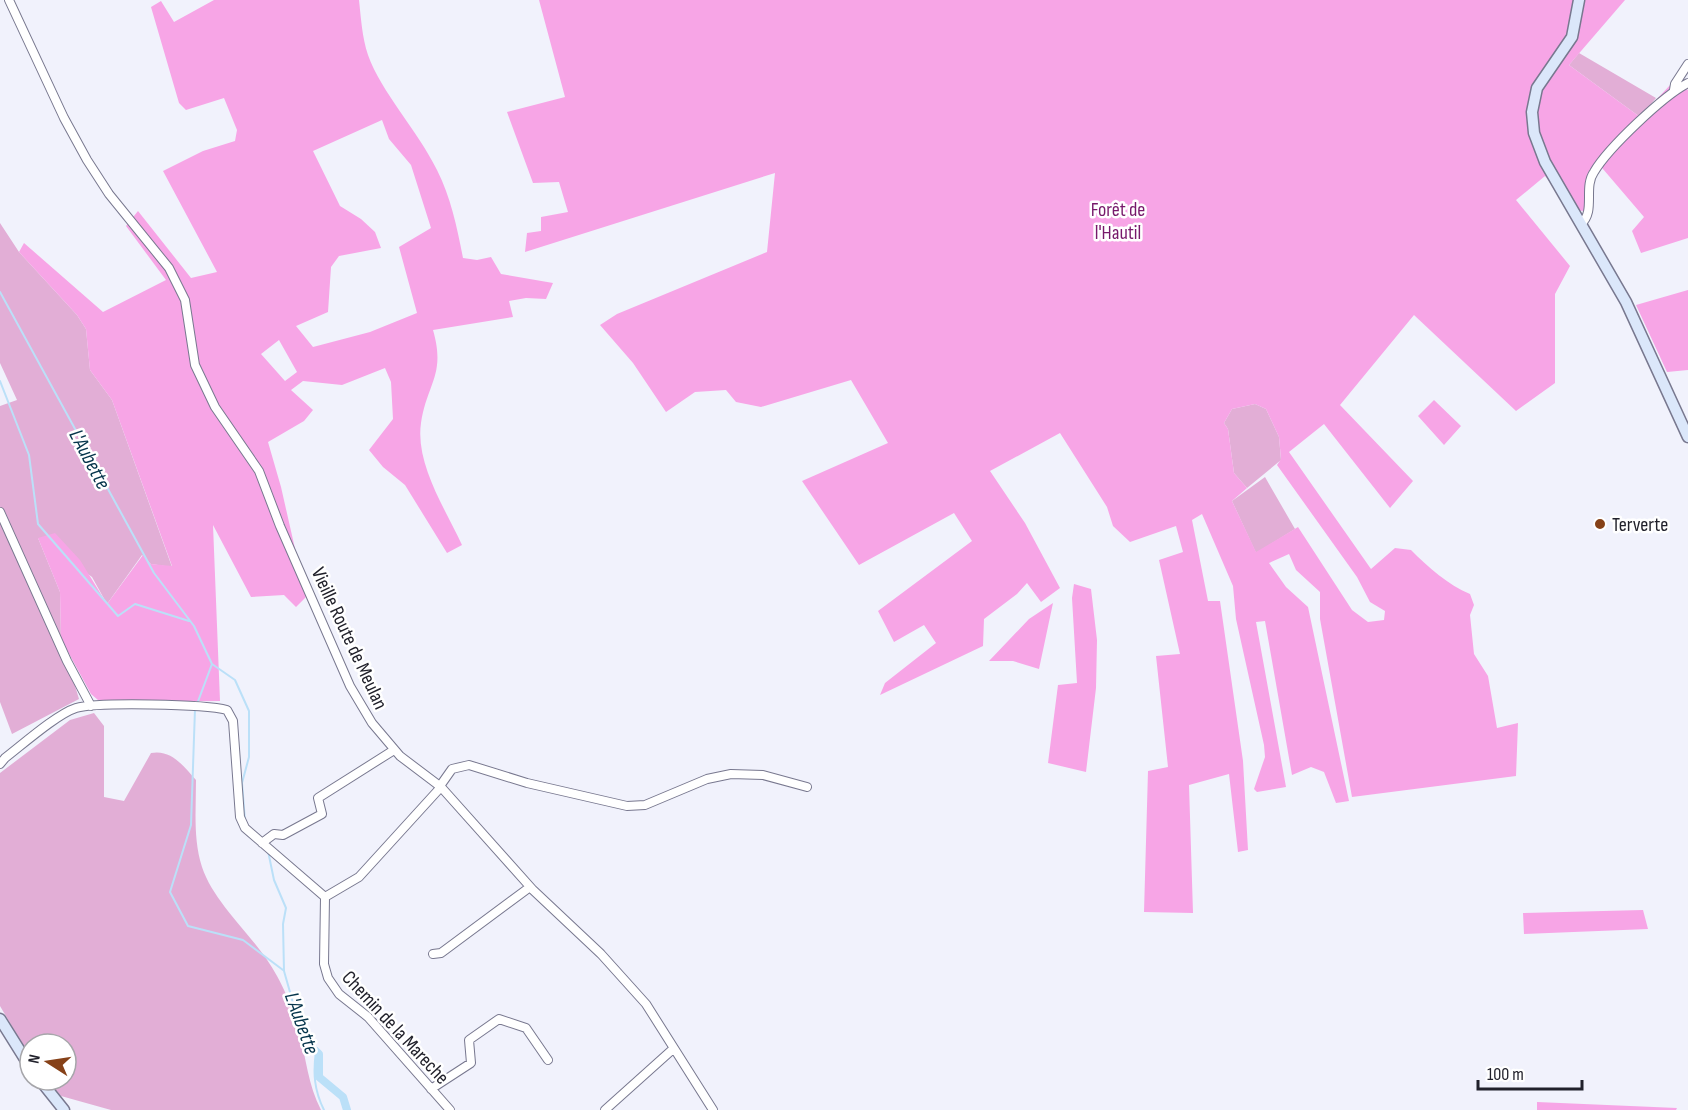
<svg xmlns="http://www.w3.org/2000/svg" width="1688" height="1110" font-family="'Sofia Sans Condensed',sans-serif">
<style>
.green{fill:#e2aed6}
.forest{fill:#f7a5e6;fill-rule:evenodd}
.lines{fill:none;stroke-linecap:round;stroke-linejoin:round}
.stream{stroke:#bbe0f8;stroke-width:2}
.canal{stroke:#bbe0f8;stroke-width:8}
.street-casing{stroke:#78788f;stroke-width:10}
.secondary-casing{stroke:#78788f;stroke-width:13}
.street{stroke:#fff;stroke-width:8}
.secondary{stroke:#dbe7fa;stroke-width:10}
.poi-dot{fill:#864118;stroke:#fff;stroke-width:2}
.labels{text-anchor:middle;stroke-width:5;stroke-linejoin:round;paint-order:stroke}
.park-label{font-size:20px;fill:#77196b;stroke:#fff}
.poi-label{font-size:20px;fill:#21212b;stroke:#fff;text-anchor:start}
.street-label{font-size:20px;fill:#21212b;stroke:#fff}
.water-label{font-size:21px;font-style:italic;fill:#05344b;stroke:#fff}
</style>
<rect width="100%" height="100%" fill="#f1f2fc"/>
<path class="green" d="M1579 53 1656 98 1640 117 1569 65Z
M0 223 19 252 77 315 86 329 90 370 112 400 172 567 151 564 142 555 107 604 92 577 38 538 60 592 61 639 79 699 12 734 0 702V406L17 400 0 363Z
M1255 404 1266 409 1279 437 1281 460 1247 488 1234 473 1228 429 1224 423 1232 409Z
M1265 477 1295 529 1256 553 1232 501Z
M94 713 104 726V797L124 801 151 753C172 749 184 767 196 780 196 809 193 839 202 867 215 906 257 938 277 976 286 992 294 1013 299 1031 306 1058 308 1085 321 1110H111L61 1096 47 1080H66V1044H30V1057L0 1006V773L70 720Z"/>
<path class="forest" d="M214 0H359C361 18 362 37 368 55 381 92 418 131 437 170 451 198 457 227 463 258L477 260 491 257 501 274 553 283 546 299 526 298 509 301 513 317 433 330C446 375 427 383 421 423 415 464 446 510 462 545L447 553 405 485 383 467 369 450 393 419 391 382 385 368 342 385 303 381 291 390 313 410 304 421 268 442 281 487 306 597 296 607 284 595 251 597 213 525 220 701 110 702 98 700 91 694 61 639 60 592 38 538 55 533 80 560 107 604 143 555 151 564 172 566 112 400 90 370 86 329 77 315 19 252 24 243 103 312 166 280 126 226 138 211 191 278 217 272 163 171 203 151 235 141 237 130 224 98 186 110 179 103 151 7 161 1 174 22ZM382 120 389 139 411 165 431 228 399 247 417 313 370 332 313 347 296 326 328 312 331 267 339 256 381 248 375 232 361 219 340 206 313 151ZM279 340 297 372 285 381 261 354Z
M539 0H1625L1569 65 1640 117 1672 83 1688 90V238L1641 253 1632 231 1644 217 1597 162 1584 211 1573 210 1545 176 1516 200 1570 266 1555 294V383L1516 411 1414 315 1340 405 1413 481 1390 508 1324 424 1289 452 1371 569 1395 548 1411 550C1428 567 1448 585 1470 594L1474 605 1470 615 1474 654 1488 676 1497 728 1518 723 1516 776 1352 797 1320 619V592L1296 570 1289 554 1269 563 1286 587 1308 607 1349 801 1336 803 1324 772 1311 767 1292 775 1265 621 1256 622 1286 787 1257 792 1254 789 1265 757 1264 745 1236 619 1233 586 1202 514 1192 520 1208 601H1220L1243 761 1248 850 1238 852 1229 774 1189 785 1193 913 1144 912 1148 771 1168 767 1156 656 1180 654 1159 560 1183 552 1176 526 1130 542 1113 526 1107 507 1060 433 990 471 1025 523 1060 588 1041 602 1027 583 1017 594 984 619 983 646 880 695 885 683 936 643 924 625 894 642 878 611 972 541 954 513 859 565 802 481 888 443 851 380 761 407 736 402 726 390 695 392 666 412 633 363 600 325 617 314 767 252 775 173 525 252 527 233 541 231V217L568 212 559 182 533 183 507 112 565 97ZM1255 404 1266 409 1279 437 1281 459 1277 465 1357 577 1370 602 1385 611 1384 620 1368 622 1352 610 1298 527 1256 552 1232 501 1247 488 1234 473 1228 429 1224 423 1232 409Z
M1688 290V370L1667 372 1636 305Z
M1434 400 1461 426 1444 445 1418 416Z
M1074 584 1091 589 1097 640 1096 688 1086 772 1048 763 1058 685 1077 683 1072 598Z
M1053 603 1039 669 1013 661H989L1029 619Z
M1643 910 1648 929 1524 934 1523 913Z
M1537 1102 1677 1108 1676 1110H1537Z"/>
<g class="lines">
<path class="stream" d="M0 292 154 573 194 626 212 664 235 680 249 711V757L242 783 245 821
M0 381 29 455 38 524 118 616 135 604 189 621
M197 704 212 664
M195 709 191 825 170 892 188 926 243 940 283 970
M268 851 274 880 286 908 283 924 284 971 301 1031 316 1051C313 1073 314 1090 324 1110"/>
<path class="canal" d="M316 1051 319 1054V1077L343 1097 347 1110"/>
<g class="street-casing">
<path id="street" d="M9 0 64 118 87 160 109 194 169 268 185 300 195 365 215 407 259 471 280 526 350 686 372 723 400 756 441 787 533 890 601 954 646 1004 713 1110
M1674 90 1675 84 1688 64
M1581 224C1596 211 1583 188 1594 172 1608 148 1664 95 1688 83
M0 512 67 661 91 706
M0 764 5 758C22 745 57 714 76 708 97 702 205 704 227 710L233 721 240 817 245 828 325 897 324 964 328 978 339 994 368 1017 450 1110
M440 786 452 769 469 765 527 783 627 806 645 805 707 779 731 774 763 775 807 787
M262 843 274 834 283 835 322 814 318 798 394 750
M325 897 359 877 441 787
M433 954 441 953 530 887
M431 1089 471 1063 469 1040 499 1019 526 1028 548 1060
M605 1110 673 1049"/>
</g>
<g class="secondary-casing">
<path id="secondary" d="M1579 0 1572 37 1537 88 1532 112 1534 133 1545 162 1626 302 1688 437
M0 1019 30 1067
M40 1080 64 1110"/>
</g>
<use href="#street" class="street"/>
<use href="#secondary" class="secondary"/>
</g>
<circle class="poi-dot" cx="1600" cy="524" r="6"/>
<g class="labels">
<g class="park-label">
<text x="1118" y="216">Forêt de<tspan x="1118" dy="23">l'Hautil</tspan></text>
</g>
<g class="poi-label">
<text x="1612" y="531">Terverte</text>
</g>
<g class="street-label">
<text transform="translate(350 638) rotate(65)" y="7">Vieille Route de Meulan</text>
<text transform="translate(396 1027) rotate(47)" y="7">Chemin de la Mareche</text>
</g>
<g class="water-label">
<text transform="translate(90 459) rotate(62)" y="7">L'Aubette</text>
<text transform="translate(302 1023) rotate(70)" y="7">L'Aubette</text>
</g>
</g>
<g transform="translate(48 1062) rotate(282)"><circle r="28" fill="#ffffff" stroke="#a6a6aa" stroke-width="1.5"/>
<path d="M0-4.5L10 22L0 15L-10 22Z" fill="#864118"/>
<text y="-9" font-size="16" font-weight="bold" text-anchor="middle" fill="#21212b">N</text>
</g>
<path d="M1478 1080v9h104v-9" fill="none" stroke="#21212b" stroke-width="3"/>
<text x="1487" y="1080" font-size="18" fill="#21212b" stroke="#ffffff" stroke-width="4.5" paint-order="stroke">100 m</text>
</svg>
